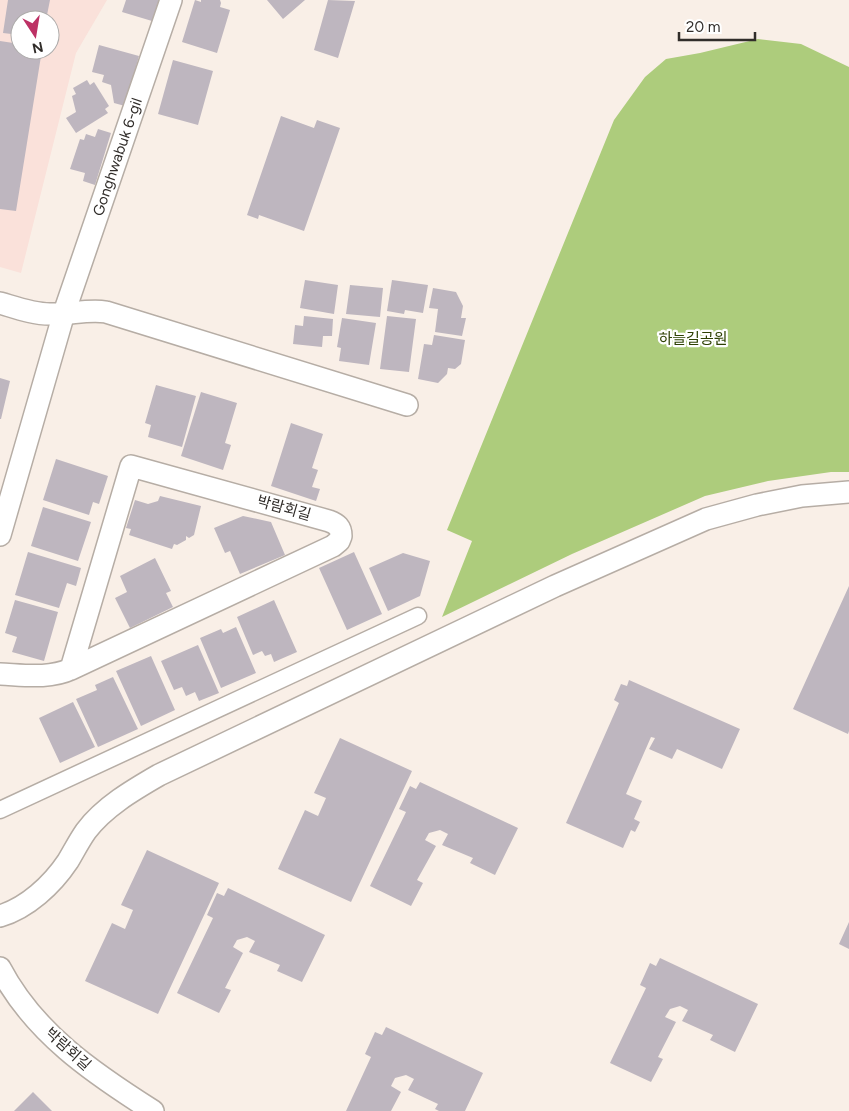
<svg xmlns="http://www.w3.org/2000/svg" width="849" height="1111" font-family="Figtree,'Noto Sans KR',sans-serif">
<style>
.education{fill:#fae1da;fill-rule:evenodd}
.green{fill:#adcc7c}
.building{fill:#beb6bf}
.lines{fill:none;stroke-linecap:round;stroke-linejoin:round}
.pedestrian-casing{stroke:#b6ada5;stroke-width:19}
.minor-casing{stroke:#b6ada5;stroke-width:24}
.pedestrian{stroke:#fff;stroke-width:16}
.minor{stroke:#fff;stroke-width:21}
.labels{text-anchor:middle;stroke-width:4.5;stroke-linejoin:round;paint-order:stroke}
.street-label{font-size:15px;fill:#312d2a;stroke:#fff}
.park-label{font-size:15px;fill:#2e4103;stroke:#fff}
</style>
<rect width="100%" height="100%" fill="#f9efe7"/>
<path class="education" d="M0 0H107L76 53 21 273 0 267ZM20 20H50V50H20Z"/>
<path class="green" d="M758 39 801 44 849 67V472H831L768 481 705 496 572 554 442 617 472 541 447 530 614 120 645 77 666 59 700 53Z"/>
<path class="building" d="M8 0H50L46 20H20V35L3 33Z
M126 0H159L152 21 122 12Z
M195 0 201 2V0H220L221 3 220 7 230 10 217 53 182 42Z
M267 0H305L283 19Z
M328 0 355 1 338 58 314 50Z
M0 41 20 44V50H42L16 211 0 209Z
M99 45 139 56 125 106 114 103 111 85 102 82 104 75 92 72Z
M173 60 213 71 198 125 158 114Z
M87 80 90 85 94 82 109 106 105 109 108 113 76 133 66 118 76 112 72 96 76 94 73 88Z
M281 116 314 128 317 120 340 128 304 231 259 215 258 219 247 215Z
M98 129 111 133 95 185 83 181 85 173 70 169 80 139 84 140 86 134 95 137Z
M305 280 338 285 334 314 300 308Z
M392 280 428 285 423 313 405 310 404 314 387 311Z
M350 285 383 288 380 317 346 314Z
M433 288 456 292 463 306 461 318H466L462 336 435 332 438 309 429 308Z
M304 316 333 319 332 336H323L322 347 293 344 295 325 303 326Z
M387 316 416 319 409 372 380 369Z
M342 318 376 323 369 365 339 361 341 348 337 347Z
M434 335 465 340 461 364 455 369 448 368 447 374 438 383 418 379 424 344 432 345Z
M0 378 10 381 1 419H0Z
M156 385 196 396 182 447 148 437 151 425 145 423Z
M201 392 237 403 225 443 231 445 223 470 181 456Z
M291 423 323 434 312 468 318 470 312 487 320 489 316 501 271 486Z
M56 459 108 476 99 504 93 502 89 515 43 500Z
M160 496 201 506 194 535 189 538 186 536V540L177 545 174 544 172 549 129 535 131 529 126 528 135 500 148 504 158 501Z
M43 507 91 522 78 561 31 546Z
M243 516 271 522 285 555 240 574 230 551 225 553 214 528Z
M28 552 81 568 76 586 67 583 59 608 15 595Z
M354 552 382 614 347 630 319 568Z
M403 553 430 561 420 596 388 611 369 568Z
M155 558 171 591 166 593 173 607 130 628 115 598 127 592 120 576Z
M849 586V731L848 734 793 709Z
M15 600 58 612 44 661 12 652 17 637 5 633Z
M274 600 297 652 274 662 271 654 265 656 262 651 253 655 237 617Z
M236 627 256 673 221 688 200 638 221 629 223 633Z
M198 645 219 693 199 701 195 692 186 696 182 687 174 690 161 661Z
M151 656 175 710 141 726 116 671Z
M113 677 138 729 98 747 76 699 97 690 95 685Z
M629 680 740 729 722 769 677 749 672 759 649 749 655 738 651 737 626 794 642 801 634 819 640 822 635 832 631 830 623 848 566 823 619 703 614 700 621 684 627 686Z
M73 702 95 747 60 763 39 718Z
M340 738 412 771 351 902 278 869 305 810 318 816 326 798 314 793Z
M420 782 518 828 495 875 470 863 473 858 442 845 448 834 440 830 429 833 425 840 436 846 417 880 423 883 411 906 370 886 406 812 399 809 410 786 416 789Z
M147 850 219 883 158 1014 85 981 112 923 125 929 133 910 121 905Z
M228 888 325 935 302 982 277 971 280 965 249 952 255 941 247 937 237 940 233 947 243 953 225 988 231 990 219 1013 177 993 213 918 207 915 217 893 224 896Z
M849 922V949L839 944Z
M660 958 758 1004 735 1052 710 1040 713 1035 682 1021 688 1010 680 1006 670 1009 665 1017 676 1022 658 1057 663 1059 651 1082 610 1063 646 988 640 985 650 963 656 966Z
M386 1027 483 1073 465 1111H439L435 1109 438 1104 408 1090 414 1079 406 1075 395 1078 391 1086 401 1092 391 1111H346L371 1057 365 1054 375 1032 382 1035Z
M33 1092 52 1111H14Z"/>
<g class="lines">
<g class="pedestrian-casing">
<path id="pedestrian" d="M0 810 418 616"/>
</g>
<g class="minor-casing">
<g id="minor">
<path d="M0 303C17 308 33 314 50 314 69 315 87 309 106 312L407 405"/>
<path id="s1" d="M0 535 64 313 171 0"/>
<path d="M0 674C24 675 49 679 71 669L333 546 339 541 341 536C341 527 337 524 329 521L131 466 71 669"/>
<path d="M0 916C27 908 52 885 68 861 74 851 79 841 86 831 104 807 133 790 159 775L555 586 706 519 757 505 802 496 849 492"/>
<path d="M0 968C34 1033 93 1073 153 1111"/>
</g>
</g>
<use href="#pedestrian" class="pedestrian"/>
<use href="#minor" class="minor"/>
</g>
<g class="labels">
<g class="street-label">
<text dy="5" stroke="none"><textPath href="#s1" startOffset="396">Gonghwabuk 6-gil</textPath></text>
<text transform="translate(284 508) rotate(16)" y="5">박람회길</text>
<text transform="translate(68 1049) rotate(42)" y="5">박람회길</text>
</g>
<g class="park-label">
<text x="693" y="344">하늘길공원</text>
</g>
</g>
<g transform="translate(35 35) rotate(168)"><circle r="24" fill="#ffffff" stroke="#adabaa"/>
<path d="M0-4L9 19L0 12L-9 19Z" fill="#bd3165"/>
<text y="-8" font-size="14" font-weight="bold" text-anchor="middle" fill="#312d2a">N</text>
</g>
<path d="M679 32v8h76v-8" fill="none" stroke="#312d2a" stroke-width="2.5"/>
<text x="686" y="32" font-size="15" fill="#312d2a" stroke="#ffffff" stroke-width="4" paint-order="stroke">20 m</text>
</svg>
